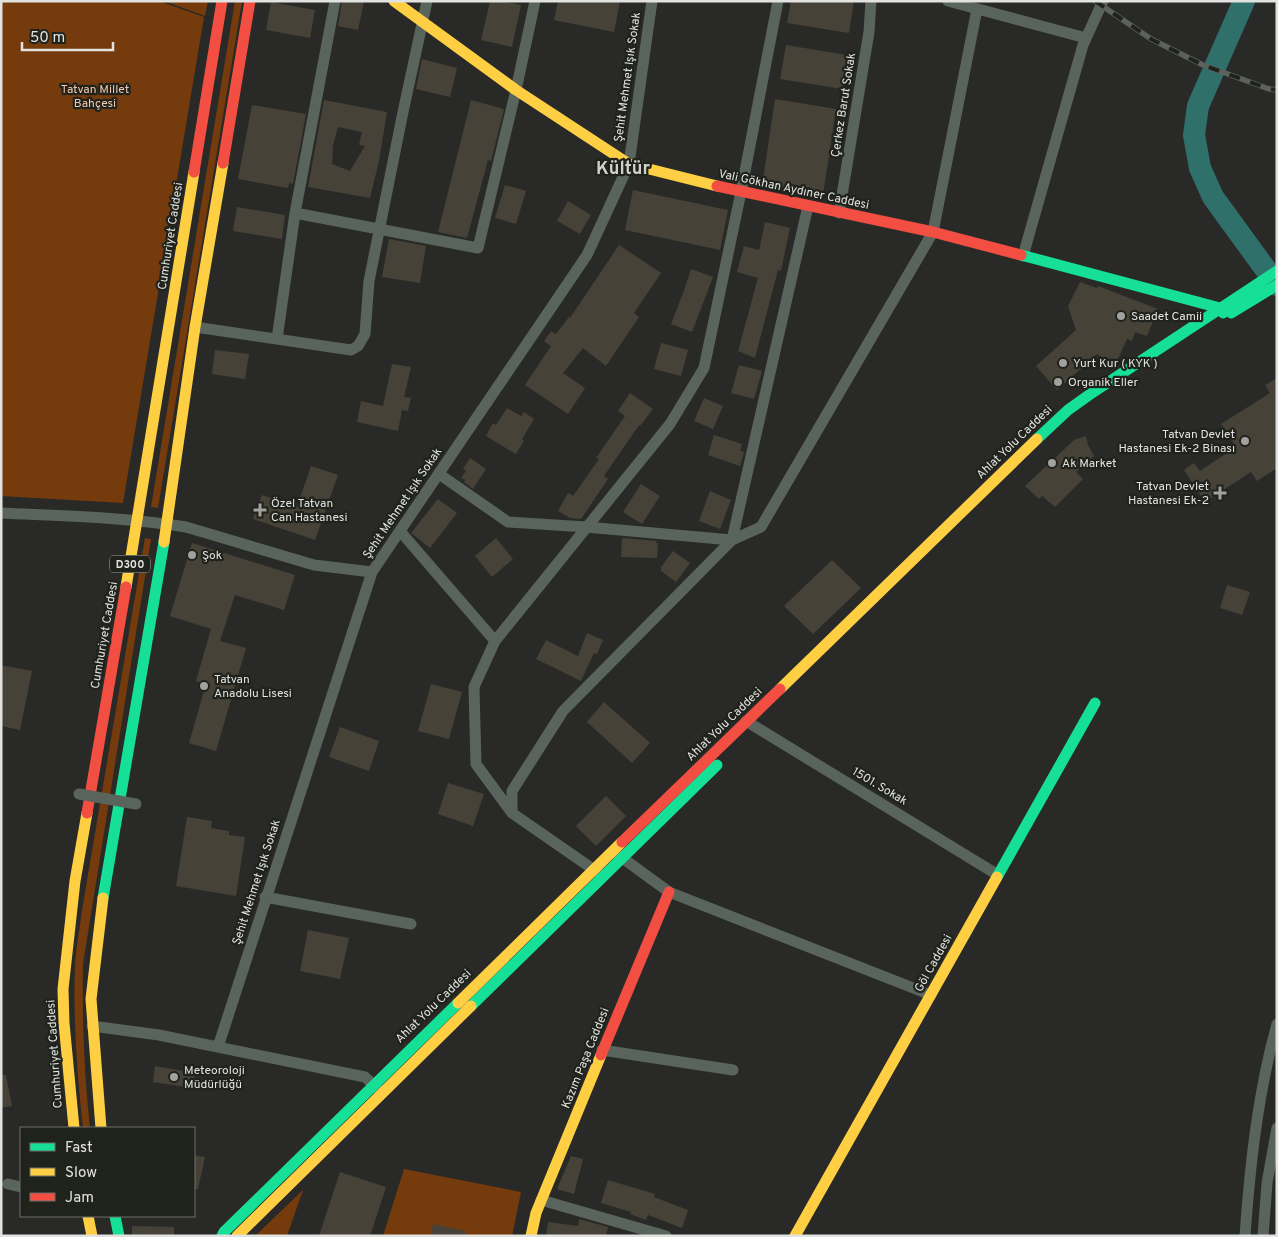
<svg xmlns="http://www.w3.org/2000/svg" width="1278" height="1237" font-family="Overpass,sans-serif">
<style>
.green{fill:#763b0d}
.lines{fill:none;stroke-linecap:round;stroke-linejoin:round}
.river{stroke:#2f706b;stroke-width:22}
.building{fill:#464238;fill-rule:evenodd}
.street{stroke:#59645d;stroke-width:11}
.fast{stroke:#16e098;stroke-width:11}
.slow{stroke:#ffcf43;stroke-width:11}
.jam{stroke:#f24e42;stroke-width:11}
.rail-casing{stroke:#5c615d;stroke-width:5.5}
.rail{stroke:#20221c;stroke-width:4;stroke-dasharray:11;stroke-linecap:butt}
.street-bridge{stroke:#59645d;stroke-width:11}
.poi-dot{fill:#a1a29f;stroke:#20221c;stroke-width:2}
.labels{text-anchor:middle;stroke-width:4.5;stroke-linejoin:round;paint-order:stroke}
.shield{fill:#20221c;stroke:#a8a9a5;stroke-width:1}
.shield-label{font-size:11px;font-weight:bold;fill:#e2e3e0}
.street-label{font-size:12px;fill:#e2e3e0;stroke:#20221c}
.park-label{font-size:12px;fill:#f4c9b0;stroke:#20221c}
.poi-label{font-size:12px;fill:#e2e3e0;stroke:#20221c;text-anchor:start}
.district-label{font-size:18px;font-weight:bold;fill:#cfd1ca;stroke:#20221c}
</style>
<rect width="100%" height="100%" fill="#292a27"/>
<path class="green" d="M1 1H159L204 17 123 503 1 496Z
M164 1H208L205 16Z
M235 1H242L158 508 151 507Z
M145 538 151 539 83 964C82 1019 84 1073 90 1128H83C77 1074 73 1019 75 964 76 946 80 928 82 910Z
M404 1169 521 1192 512 1236H383Z
M303 1190 287 1236H255Z"/>
<g class="lines">
<path class="river" d="M1244 1 1198 106 1194 135 1200 168 1213 197 1277 285"/>
</g>
<path class="building" d="M342 1H364L358 30 338 26Z
M490 1H502L521 5 512 47 481 40Z
M558 1H620L614 32 554 20Z
M791 1H854L849 33 787 23Z
M271 2 315 10 310 38 266 30Z
M786 45 847 55 842 89 780 79Z
M422 59 457 68 450 97 416 89Z
M775 99 836 109 823 195 762 186Z
M324 100 387 112 379 161 370 198 308 187ZM338 127 362 132 359 145 365 146 350 171 332 164 333 145Z
M471 100 504 109 491 161 488 160 467 238 438 232Z
M252 105 306 114 293 184 289 183 288 188 238 179Z
M505 185 526 191 516 224 495 218Z
M633 190 728 210 720 250 625 230Z
M568 201 591 215 587 222H585L586 223 580 234 557 221Z
M237 207 285 215 282 239 233 231Z
M765 222 790 228 781 271 778 270 755 358 738 351 758 278 737 272 744 246 759 250Z
M389 239 426 246 420 283 382 277Z
M619 245 661 273 634 313 639 317 606 366 583 348 563 373 585 388 568 414 525 385 551 346 544 341 551 331 556 334 569 317 570 318Z
M691 269 713 277 692 332 671 324 685 288Z
M1080 282 1097 288 1098 286 1158 309 1147 336 1135 332 1132 341 1127 339 1119 357 1113 364 1097 354 1057 390 1036 366 1076 330 1068 306Z
M661 343 688 350 681 376 654 369Z
M215 350 249 354 245 379 212 374Z
M392 364 411 367 404 397 411 398 408 411 402 410 398 431 357 422 361 401 383 406Z
M739 365 762 371 754 399 731 393Z
M1277 378V468L1257 481 1251 472 1205 502 1184 470 1194 463 1200 471 1236 447 1221 424 1270 393 1265 385Z
M630 393 653 409 640 426 639 425 604 476 608 479 581 519 570 518 558 511 568 493 573 496 599 459 596 458 625 416 618 411Z
M704 398 723 406 713 429 694 421Z
M507 408 521 416 524 412 534 419 522 439 524 441 516 454 486 436 493 423 496 425Z
M714 435 742 444 740 450 744 452 740 466 708 455Z
M1086 436 1088 445 1094 456 1076 472 1083 479 1055 507 1042 496 1039 499 1025 486 1074 440Z
M470 458 486 469 473 489 464 482 465 480 461 478 466 471 463 469Z
M311 466 338 475 315 540 253 519 262 495 297 507Z
M641 484 660 496 642 524 623 512Z
M710 491 731 500 720 529 699 521Z
M438 499 457 513 430 548 411 533Z
M496 538 513 559 492 577 475 556Z
M622 538 656 541V543H658L657 558 621 557Z
M192 543 295 575 284 610 235 595 220 641 246 648 216 751 189 743 206 684 196 681 211 629 170 616Z
M673 551 690 563 676 582 661 571V567Z
M832 560 861 588 813 634 784 606Z
M1227 585 1250 592 1242 615 1220 608Z
M587 633 603 640 597 654 594 653 581 681 536 659 546 640 578 656Z
M1 665 32 671 20 730 1 726Z
M431 684 462 692 449 739 418 731Z
M604 702 650 743 632 763 587 722Z
M340 727 379 741 369 771 329 757Z
M448 783 484 794 473 826 438 814Z
M606 796 626 816 596 846 576 826Z
M187 817 212 821 211 828 229 831V835L245 837 236 896 176 886Z
M308 930 349 938 340 979 300 971Z
M155 1066 195 1073 193 1088 153 1082Z
M1 1075H6L12 1106 1 1108Z
M194 1155 205 1157 198 1189H194Z
M571 1156 583 1159 574 1194 557 1189Z
M340 1172 386 1187 370 1236H319Z
M608 1180 655 1194 654 1197 688 1210 682 1228 648 1215 646 1220 630 1214 631 1212 601 1203Z
M579 1219 608 1227 606 1236H546L548 1222 578 1226Z
M433 1224 466 1231 465 1236H430Z
M132 1226 174 1227V1236H132Z"/>
<g class="lines">
<path class="street" d="M948 1 1086 38
M295 213 478 248 516 90 535 1
M839 213 869 32 871 1
M1023 256 1083 45 1103 1
M195 327 351 350 358 346 365 334 369 281 403 112 427 1
M277 339 295 213 335 1
M439 474 508 522 586 527 732 540 808 206
M1 513C63 516 125 517 186 527L314 565 372 572
M400 531 495 641
M746 721 998 875
M512 813V791L563 711 732 540 761 527 933 232 977 9
M617 854 669 892 931 995
M600 874 512 813 476 764 474 687 495 641 670 424 704 368 741 192 778 1
M265 897 411 924
M92 1026 159 1035 365 1077 378 1089
M218 1047 372 572 587 255 629 164 652 1
M602 1050 733 1070
M8 1184 21 1187
M541 1200 666 1236
M1245 1236C1250 1165 1258 1092 1277 1024
M1263 1236 1267 1183 1277 1128"/>
<path class="fast" d="M1021 255 1220 308 1223 313
M1231 313 1277 285
M1037 439 1068 410 1089 395 1277 271
M997 877 1095 703
M103 898 164 542
M471 1006 717 765
M115 1216 119 1236
M222 1236 224 1232 458 1003"/>
<path class="slow" d="M394 1 516 90 629 164 717 186
M164 542 195 327 223 163
M126 587 194 172
M780 689 1037 439
M458 1003 622 842
M74 1128 64 1023 63 989 75 881 87 813
M101 1128 91 999 103 898
M88 1216 92 1236
M237 1236 471 1006
M531 1236 536 1213 601 1055
M795 1236 997 877"/>
<path class="jam" d="M223 163 250 1
M194 172 222 1
M717 186 933 232 1021 255
M87 813 126 587
M622 842 780 689
M601 1055 669 892"/>
<g class="rail-casing">
<path id="rail" d="M1095 1 1151 39 1203 65 1269 89 1277 90"/>
</g>
<use href="#rail" class="rail"/>
<path class="street-bridge" d="M79 794 136 804"/>
</g>
<g class="poi-dot">
<circle cx="1121" cy="316" r="5"/>
<circle cx="1063" cy="363" r="5"/>
<circle cx="1058" cy="382" r="5"/>
<circle cx="1245" cy="441" r="5"/>
<circle cx="1052" cy="463" r="5"/>
<path d="M1217.5 485.5h5v5h5v5h-5v5h-5v-5h-5v-5h5z"/>
<path d="M257.5 502.5h5v5h5v5h-5v5h-5v-5h-5v-5h5z"/>
<circle cx="192" cy="555" r="5"/>
<circle cx="204" cy="686" r="5"/>
<circle cx="174" cy="1077" r="5"/>
</g>
<g class="labels">
<rect class="shield" x="110" y="555.5" width="40" height="17" rx="4"/>
<g class="shield-label">
<text x="130" y="568">D300</text>
</g>
<g class="street-label">
<text transform="translate(627 77) rotate(-82)" y="4">Şehit Mehmet Işık Sokak</text>
<text transform="translate(843 105) rotate(-81)" y="4">Çerkez Barut Sokak</text>
<text transform="translate(794 189) rotate(12)" y="4">Vali Gökhan Aydıner Caddesi</text>
<text transform="translate(170 236) rotate(-81)" y="4">Cumhuriyet Caddesi</text>
<text transform="translate(1014 442) rotate(-44)" y="4">Ahlat Yolu Caddesi</text>
<text transform="translate(402 503) rotate(-56)" y="4">Şehit Mehmet Işık Sokak</text>
<text transform="translate(104 635) rotate(-80)" y="4">Cumhuriyet Caddesi</text>
<text transform="translate(724 724) rotate(-44)" y="4">Ahlat Yolu Caddesi</text>
<text transform="translate(880 786) rotate(31)" y="4">1501. Sokak</text>
<text transform="translate(256 882) rotate(-72)" y="4">Şehit Mehmet Işık Sokak</text>
<text transform="translate(933 963) rotate(-61)" y="4">Göl Caddesi</text>
<text transform="translate(433 1006) rotate(-44)" y="4">Ahlat Yolu Caddesi</text>
<text transform="translate(54 1054) rotate(-94)" y="4">Cumhuriyet Caddesi</text>
<text transform="translate(585 1058) rotate(-68)" y="4">Kazım Paşa Caddesi</text>
</g>
<g class="park-label">
<text x="95" y="93">Tatvan Millet<tspan x="95" dy="14">Bahçesi</tspan></text>
</g>
<g class="poi-label">
<text x="1131" y="320">Saadet Camii</text>
<text x="1073" y="367">Yurt Kur ( KYK )</text>
<text x="1068" y="386">Organik Eller</text>
<text x="1235" y="438" text-anchor="end">Tatvan Devlet<tspan x="1235" dy="14">Hastanesi Ek-2 Binası</tspan></text>
<text x="1062" y="467">Ak Market</text>
<text x="1209" y="490" text-anchor="end">Tatvan Devlet<tspan x="1209" dy="14">Hastanesi Ek-2</tspan></text>
<text x="271" y="507">Özel Tatvan<tspan x="271" dy="14">Can Hastanesi</tspan></text>
<text x="202" y="559">Şok</text>
<text x="214" y="683">Tatvan<tspan x="214" dy="14">Anadolu Lisesi</tspan></text>
<text x="184" y="1074">Meteoroloji<tspan x="184" dy="14">Müdürlüğü</tspan></text>
</g>
<g class="district-label">
<text x="623" y="174">Kültür</text>
</g>
</g>
<rect width="1278" height="1237" fill="none" stroke="#e2e3e0" stroke-width="5"/>
<rect x="20" y="1127" width="175" height="90" fill="#20221c" stroke="#6e6f6a"/>
<rect x="30" y="1143" width="25" height="8" fill="#16e098" stroke="#6e6f6a"/>
<text x="65" y="1152" font-size="15" fill="#e2e3e0">Fast</text>
<rect x="30" y="1168" width="25" height="8" fill="#ffcf43" stroke="#6e6f6a"/>
<text x="65" y="1177" font-size="15" fill="#e2e3e0">Slow</text>
<rect x="30" y="1193" width="25" height="8" fill="#f24e42" stroke="#6e6f6a"/>
<text x="65" y="1202" font-size="15" fill="#e2e3e0">Jam</text>
<path d="M22 42v8h91v-8" fill="none" stroke="#e2e3e0" stroke-width="2.5"/>
<text x="30" y="42" font-size="15" fill="#e2e3e0" stroke="#20221c" stroke-width="4" paint-order="stroke">50 m</text>
</svg>
